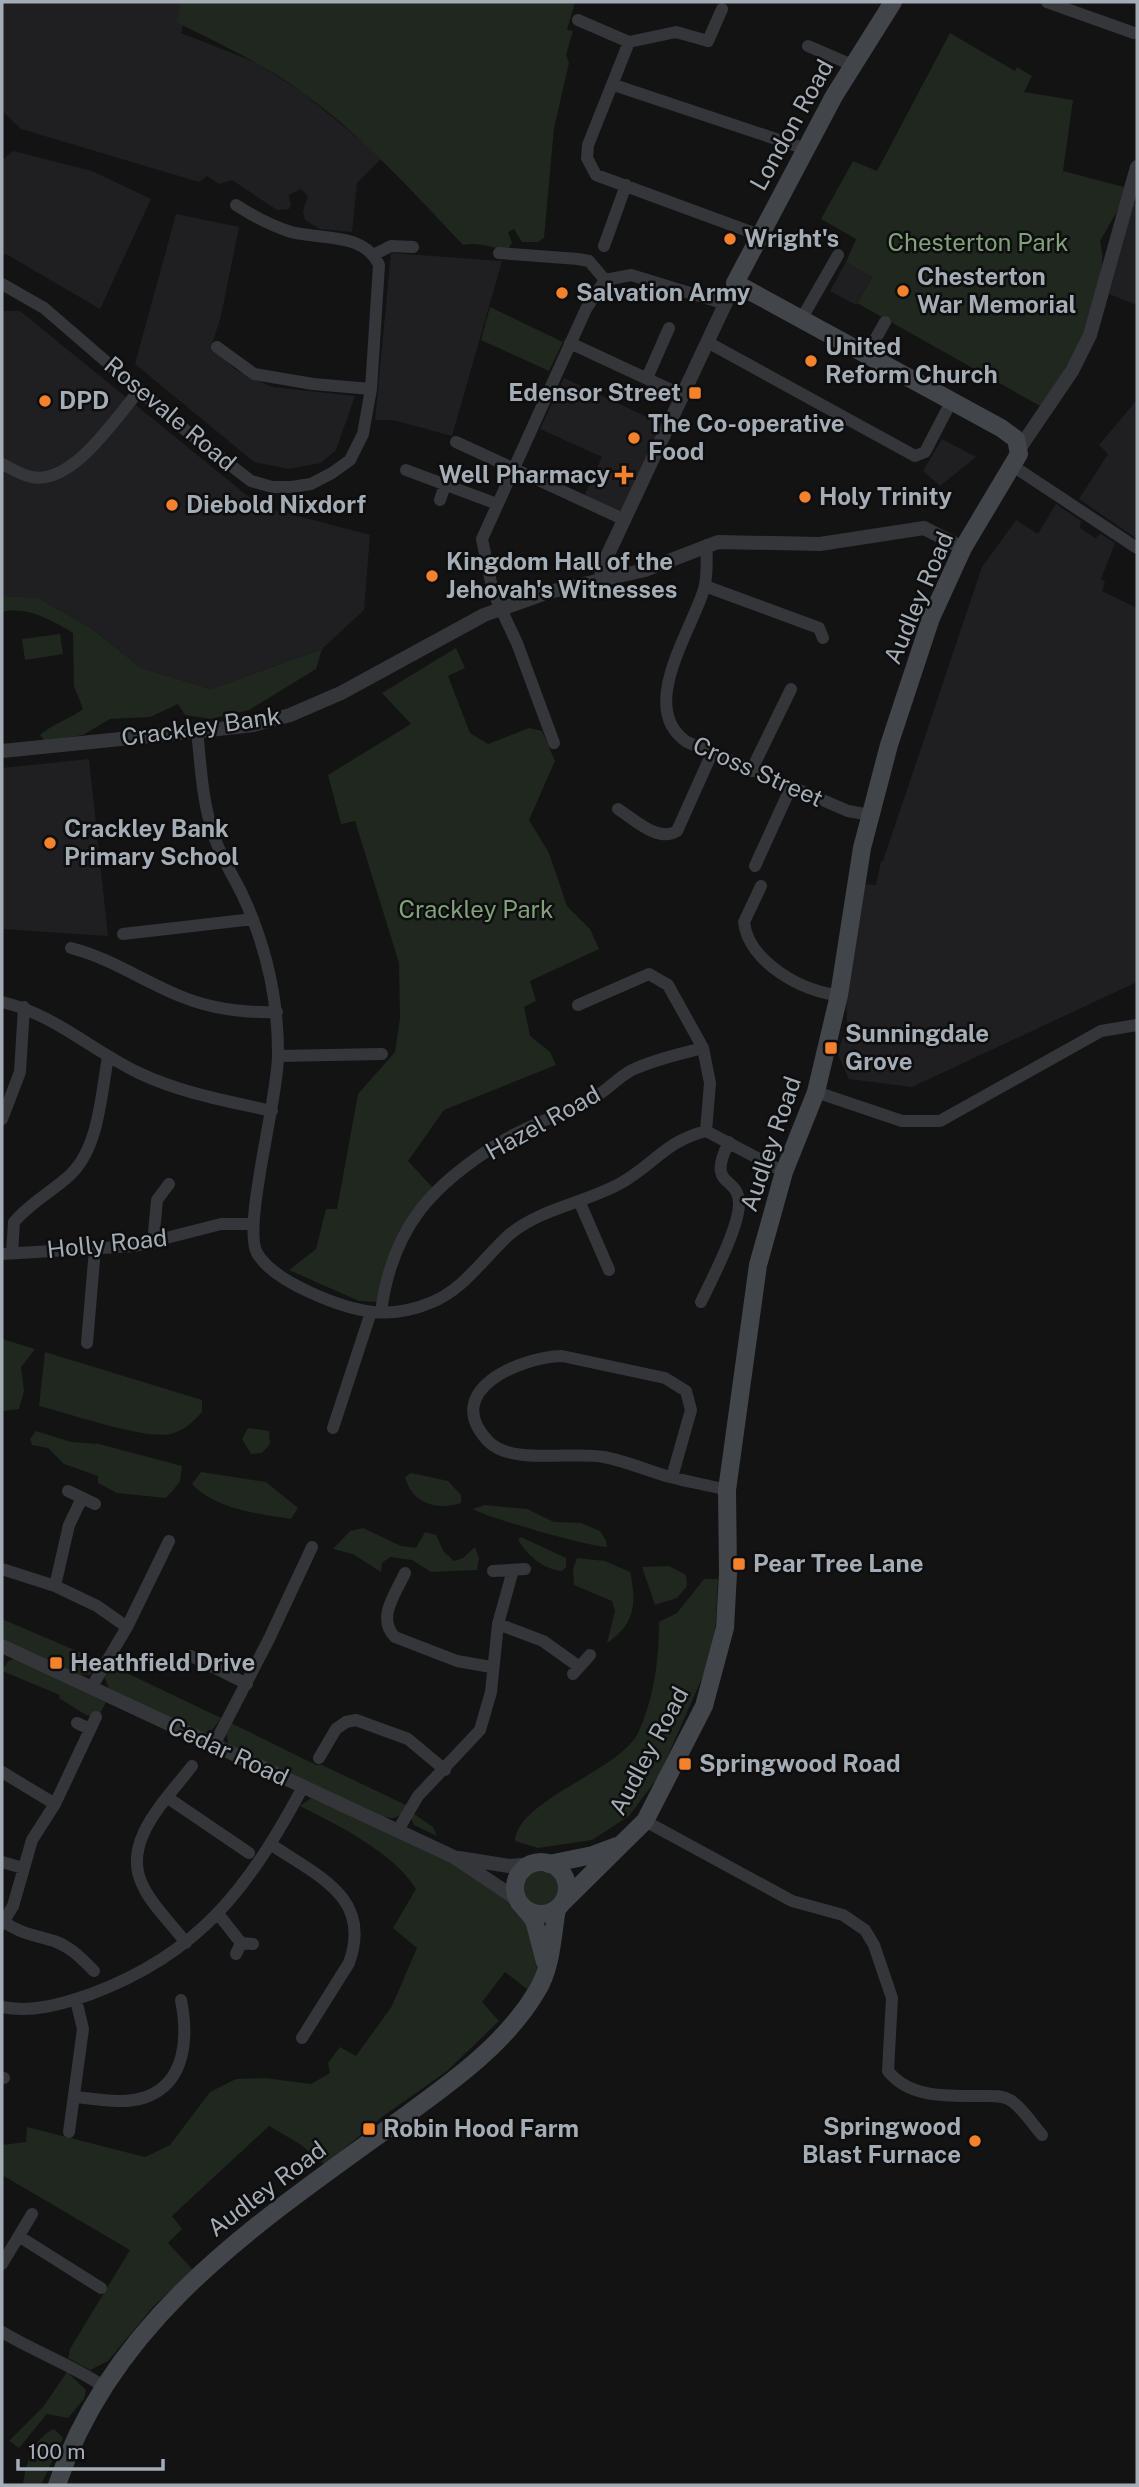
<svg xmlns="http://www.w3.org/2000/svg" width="1139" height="2487" font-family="'Public Sans',sans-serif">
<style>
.built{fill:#1f1f21}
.green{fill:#1f271f}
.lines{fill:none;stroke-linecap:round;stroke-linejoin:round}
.minor{stroke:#343639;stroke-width:12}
.tertiary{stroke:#343639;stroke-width:14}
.secondary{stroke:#424549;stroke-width:18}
.poi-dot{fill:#f4812b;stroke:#0e0e0f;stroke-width:2.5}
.labels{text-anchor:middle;stroke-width:5;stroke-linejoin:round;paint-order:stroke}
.street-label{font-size:24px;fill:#a4adb5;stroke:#0e0e0f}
.poi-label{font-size:24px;font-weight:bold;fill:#a4adb5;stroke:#0e0e0f;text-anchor:start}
.park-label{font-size:24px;fill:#81a17a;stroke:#0e0e0f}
</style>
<rect width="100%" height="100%" fill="#131314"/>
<path class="built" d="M2 2H189L181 33 255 62 302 92 382 158 357 183 352 232 320 229 305 220 303 211 308 196 301 189 289 195 291 205 289 209 277 210 232 180 219 184 207 176 199 182 21 129 2 111Z
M13 151 92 171 151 199 100 309 6 254 2 255V160Z
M1134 203 1137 204V305L1109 294Z
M176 214 239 227 221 316 211 347 236 370 272 387 355 396 336 450 321 463 289 469 254 462 135 364Z
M391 253 502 261 452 436 393 420H375Z
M846 262 872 276 856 305 830 291Z
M2 311H20L260 506 370 535 364 610 322 649 211 689 141 668 91 628 38 598 2 596Z
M564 378 662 424 622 513 584 496 602 457 540 429Z
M1137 400V539L1079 499 1108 454 1099 445Z
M942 439 976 457 940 486 923 471Z
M1056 504 1081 521 1080 528 1095 538 1101 534 1115 543 1101 579 1105 582 1102 591 1137 608V982L912 1087 849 1079 837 1053 847 1027 846 990 863 884 876 885 881 862 883 861 982 567 1016 520 1038 534Z
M89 759 108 936 2 929V768Z"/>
<path class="green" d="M181 2H575L567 30 573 31 566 55 569 63 554 128 544 238 538 242H522L514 229 508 232 512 243 508 249C493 249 478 241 463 245 412 191 363 136 303 93 264 64 220 44 176 22Z
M950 33 1015 71 1017 67 1032 76 1024 92 1073 100 1063 171 1124 187 1119 208 1100 241C1113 290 1068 368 1042 407L857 303 872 277 846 262 856 239 821 219 853 161 877 171Z
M490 307 563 342 549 371 481 340Z
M2 596 38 598 91 628 141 668 211 689 322 649 316 669 249 710 211 719 185 715 178 704 150 717 110 719 83 735 45 741 40 735C52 724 70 719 83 709L74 686 73 633C51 620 28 606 2 612Z
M60 634 63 654 25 660 22 639Z
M456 648 465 668 448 676 470 733 488 744 529 728 542 731 555 761 529 820 549 853 567 906 590 929 599 949 530 981 536 1001 524 1007 530 1036 550 1052 556 1065 444 1110 408 1161 434 1189 416 1210 378 1302 359 1301 289 1270 316 1249 326 1209H337L358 1094 395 1052 400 1018 399 963 355 821 341 824 328 775 411 724 382 693Z
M2 1339 35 1349 21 1367 24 1391 19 1409 2 1411Z
M45 1352 202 1400V1412C193 1422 185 1430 171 1434 145 1440 68 1413 39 1406Z
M248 1428 269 1431 270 1444 262 1453 251 1454 242 1439Z
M36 1431 71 1442 99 1444 182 1466 180 1482 166 1498 117 1493 98 1483V1476L64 1464 48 1448 32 1445 30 1439Z
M201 1472 266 1482 298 1508 291 1519C259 1514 215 1509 192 1484Z
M411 1473 448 1481 461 1495V1503C436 1511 412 1503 405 1477Z
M485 1505 527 1509 554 1522 581 1523 600 1531 606 1540 607 1547C590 1547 485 1517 473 1509Z
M363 1528 401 1546 416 1548 425 1532 436 1535 444 1552 454 1561 463 1558 475 1547 479 1558 477 1570 431 1572 412 1560 390 1557 382 1563 381 1572 353 1554 333 1549 350 1531Z
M521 1537 566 1558V1567L562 1571C543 1569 528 1556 518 1540Z
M577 1558 605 1561 630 1572C637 1604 635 1624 607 1643L615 1611 612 1601 574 1585 573 1569Z
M669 1566 686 1575 687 1586 677 1598 655 1605 642 1567Z
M704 1579H718L715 1636 706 1669 659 1776 629 1816 592 1840 538 1848 515 1841C517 1800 619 1771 638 1733 654 1699 659 1659 659 1622L677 1613Z
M2 1619 98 1660 90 1675 75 1674 2 1639Z
M14 1659 106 1702 98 1718 86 1715 59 1698 60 1695 2 1671 8 1661Z
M108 1664 221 1718 209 1734 203 1733 109 1689 103 1673Z
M231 1723 316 1765H322L408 1806C398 1820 393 1820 377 1815L234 1748 228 1743 226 1732Z
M311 1798C362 1821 506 1876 529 1924 540 1946 539 1970 532 1993L505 1972 482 2002 499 2021 447 2071 382 2117 325 2165 300 2144 269 2126 172 2216 182 2229 168 2243 193 2270 153 2307 108 2361 90 2370 68 2358 70 2349 130 2250 2 2175V2145L26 2142 27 2127 145 2157 170 2145 210 2092 236 2079 265 2078 311 2084 330 2073 328 2063 340 2047 356 2056 392 2006 417 1948 393 1928 416 1889C394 1853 338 1825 300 1806Z
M414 1814 433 1827 437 1836 414 1825 411 1818Z
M522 1889a19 19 0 1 1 38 0a19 19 0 1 1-38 0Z
M67 2372 86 2390 84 2399 68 2418 47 2414 19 2448 9 2441 43 2407Z
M54 2429 63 2438 41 2485H23C25 2465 34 2437 54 2429Z"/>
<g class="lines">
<path class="minor" d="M1047 2 1134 33
M578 20 629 42 676 32 708 41 722 9
M629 42 588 145 587 158 596 175 759 235
M808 46 852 65
M614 85 806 149
M604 246 626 185
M499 253 578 259 589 261 605 280
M375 254 391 246 413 247
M2 284 44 308 190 434 251 481 272 487H291L311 484 332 473 350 460 363 434 371 389 379 265C364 232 322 240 291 232 272 226 253 216 236 205
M802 318 838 255
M570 343 684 396
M709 343 915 456 925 452 952 400
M217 347 254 374 313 384 371 389
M867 354 885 322
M647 378 669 328
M456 442 625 520
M2 464C11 468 22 476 32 477 73 485 115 418 139 391
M1013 466 1137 548
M406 470 497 504
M440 500 445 485
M707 545C706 559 708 576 704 589 691 632 637 709 687 742L848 811 870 815
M705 586 819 628 823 638
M197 731C201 767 202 802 214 836 221 857 232 874 242 894 266 945 278 997 278 1053 279 1096 242 1226 257 1253 273 1282 341 1308 373 1312 392 1314 413 1310 430 1303 464 1290 484 1257 510 1234 542 1208 585 1203 621 1183 655 1164 664 1142 706 1131L784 1172
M554 743 517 643 493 592 482 539 586 309 605 280 631 275 726 304
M751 771 791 689
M618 809C634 819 658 843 677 831L712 753
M755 866 791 787
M761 886 744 922C748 961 803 993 839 995
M123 934 253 919
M71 948C110 958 143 981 180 996 211 1009 243 1013 277 1012
M2 1002C54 1014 91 1050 139 1073 181 1093 227 1101 272 1111
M578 1005 649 974 668 985 703 1048 710 1083 706 1131
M279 1056 382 1054
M816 1092 902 1121H940L1101 1031 1137 1025
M2 1119 20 1072 24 1007
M580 1203 609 1270
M153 1243 157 1200 169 1184
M12 1253 14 1222C29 1204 51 1192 69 1176 99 1149 101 1095 108 1057
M2 1254 135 1246 221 1224H253
M701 1302C712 1279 738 1229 739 1205 740 1174 705 1190 729 1142
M381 1312C392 1226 433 1183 506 1139 534 1123 565 1113 593 1098 607 1091 618 1077 632 1070 655 1059 680 1054 703 1048
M87 1343 95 1249
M333 1428 371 1312
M672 1477 691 1410 686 1391 665 1378 562 1356C520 1357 439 1391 489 1442 512 1465 573 1451 604 1457 626 1461 648 1471 670 1477 689 1482 708 1485 727 1490
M68 1491 95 1504
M2 1569 55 1586 97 1606 127 1627
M493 1571 525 1569
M405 1573C396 1593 376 1618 395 1637L457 1661 491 1667
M55 1586 69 1525 82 1498
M498 1624 543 1641 578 1666
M191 1656 247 1684
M573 1674 590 1655
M91 1688 127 1627 169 1541
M77 1723 90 1729
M214 1745 269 1639 312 1547
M319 1758 336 1729 346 1722 356 1720 408 1739 445 1770
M2 1772 55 1804
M168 1798 249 1853
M645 1821 792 1901 843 1915 865 1930 874 1945 892 1998 888 2071C910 2099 950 2096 983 2096 992 2096 1002 2095 1010 2100 1022 2107 1033 2125 1042 2135
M398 1830 418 1796 480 1730 491 1692 498 1624 513 1570
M272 1845C317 1876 373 1897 349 1963L302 2038
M2 1862 23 1868
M219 1915 241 1943
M3 1921C20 1934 35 1935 54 1941 71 1947 82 1959 94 1971
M2 1924 13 1906 32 1840 55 1804 96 1717
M186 1943C173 1925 152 1906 143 1886 120 1842 167 1799 192 1766
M236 1954 241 1943 253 1944
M2 2007C32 2013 63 2004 91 1994 201 1953 249 1887 303 1787
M2 2078H4
M75 2097C97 2099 124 2105 146 2097 187 2082 188 2035 181 2000
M69 2132 83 2029 76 2000
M20 2237 101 2288
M2 2264 32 2214
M2 2332C35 2352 70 2364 103 2386"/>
<path class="tertiary" d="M1019 449 1072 371 1090 335 1137 167
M601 581 602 567 735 283
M2 751 210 730 253 725 290 715 341 693 484 615 549 592 645 570 718 542 820 544 924 528 963 548
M2 1646 454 1857 518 1900
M459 1858 509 1866 533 1864"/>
<path class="secondary" d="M515 1888a26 26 0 1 1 52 0a26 26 0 1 1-52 0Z
M549 1864 593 1855 617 1846
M562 1903 645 1821 704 1706 725 1628 728 1573 727 1490 758 1265 784 1172 816 1092 839 995 862 848 889 745 931 618 963 548 1019 454 1016 439 1001 428 735 283 834 96 893 2
M524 1908 534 1920 545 1962
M57 2485C113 2317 258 2223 394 2124 446 2086 504 2047 537 1991 552 1967 552 1936 557 1909"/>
</g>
<g class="poi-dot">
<circle cx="730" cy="239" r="7"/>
<circle cx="903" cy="291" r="7"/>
<circle cx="562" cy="293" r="7"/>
<circle cx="811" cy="361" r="7"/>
<rect x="688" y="386" width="14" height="14" rx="3.5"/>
<circle cx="45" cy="401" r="7"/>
<circle cx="634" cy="438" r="7"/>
<path d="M620.5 464.5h7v7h7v7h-7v7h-7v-7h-7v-7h7z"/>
<circle cx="805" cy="497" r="7"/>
<circle cx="172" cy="505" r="7"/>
<circle cx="432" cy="576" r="7"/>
<circle cx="50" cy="843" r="7"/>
<rect x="824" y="1041" width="14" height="14" rx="3.5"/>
<rect x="732" y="1557" width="14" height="14" rx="3.5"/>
<rect x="49" y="1656" width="14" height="14" rx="3.5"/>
<rect x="678" y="1757" width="14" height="14" rx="3.5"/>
<rect x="362" y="2122" width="14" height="14" rx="3.5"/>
<circle cx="975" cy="2141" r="7"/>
</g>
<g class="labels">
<g class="street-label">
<text transform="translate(792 125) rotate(-61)" y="8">London Road</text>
<text transform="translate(170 414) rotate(40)" y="8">Rosevale Road</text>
<text transform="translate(919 598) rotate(-67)" y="8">Audley Road</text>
<text transform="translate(201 727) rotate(-8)" y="8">Crackley Bank</text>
<text transform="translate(758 772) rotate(24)" y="8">Cross Street</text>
<text transform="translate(543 1123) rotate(-29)" y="8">Hazel Road</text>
<text transform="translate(771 1144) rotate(-71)" y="8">Audley Road</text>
<text transform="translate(107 1244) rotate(-6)" y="8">Holly Road</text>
<text transform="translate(649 1751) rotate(-62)" y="8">Audley Road</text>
<text transform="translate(228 1752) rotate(25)" y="8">Cedar Road</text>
<text transform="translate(267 2189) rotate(-37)" y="8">Audley Road</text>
</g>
<g class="poi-label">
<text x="744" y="247">Wright's</text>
<text x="917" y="285">Chesterton<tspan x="917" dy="28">War Memorial</tspan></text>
<text x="576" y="301">Salvation Army</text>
<text x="825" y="355">United<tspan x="825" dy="28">Reform Church</tspan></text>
<text x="681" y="401" text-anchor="end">Edensor Street</text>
<text x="59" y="409">DPD</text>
<text x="648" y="432">The Co-operative<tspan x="648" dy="28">Food</tspan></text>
<text x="610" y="483" text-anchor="end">Well Pharmacy</text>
<text x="819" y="505">Holy Trinity</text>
<text x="186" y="513">Diebold Nixdorf</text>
<text x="446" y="570">Kingdom Hall of the<tspan x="446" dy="28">Jehovah's Witnesses</tspan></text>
<text x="64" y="837">Crackley Bank<tspan x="64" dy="28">Primary School</tspan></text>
<text x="845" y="1042">Sunningdale<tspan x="845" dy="28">Grove</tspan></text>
<text x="753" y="1572">Pear Tree Lane</text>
<text x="70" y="1671">Heathfield Drive</text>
<text x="699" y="1772">Springwood Road</text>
<text x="961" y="2135" text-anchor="end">Springwood<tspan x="961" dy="28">Blast Furnace</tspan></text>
<text x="383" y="2137">Robin Hood Farm</text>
</g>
<g class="park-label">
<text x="978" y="251">Chesterton Park</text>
<text x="476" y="918">Crackley Park</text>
</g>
</g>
<rect width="1139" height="2487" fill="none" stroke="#a4adb5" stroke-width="7"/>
<path d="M18 2459v10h145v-10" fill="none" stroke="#a4adb5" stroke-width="3.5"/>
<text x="28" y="2459" font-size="21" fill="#a4adb5" stroke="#0e0e0f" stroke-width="5" paint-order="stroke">100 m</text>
</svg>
